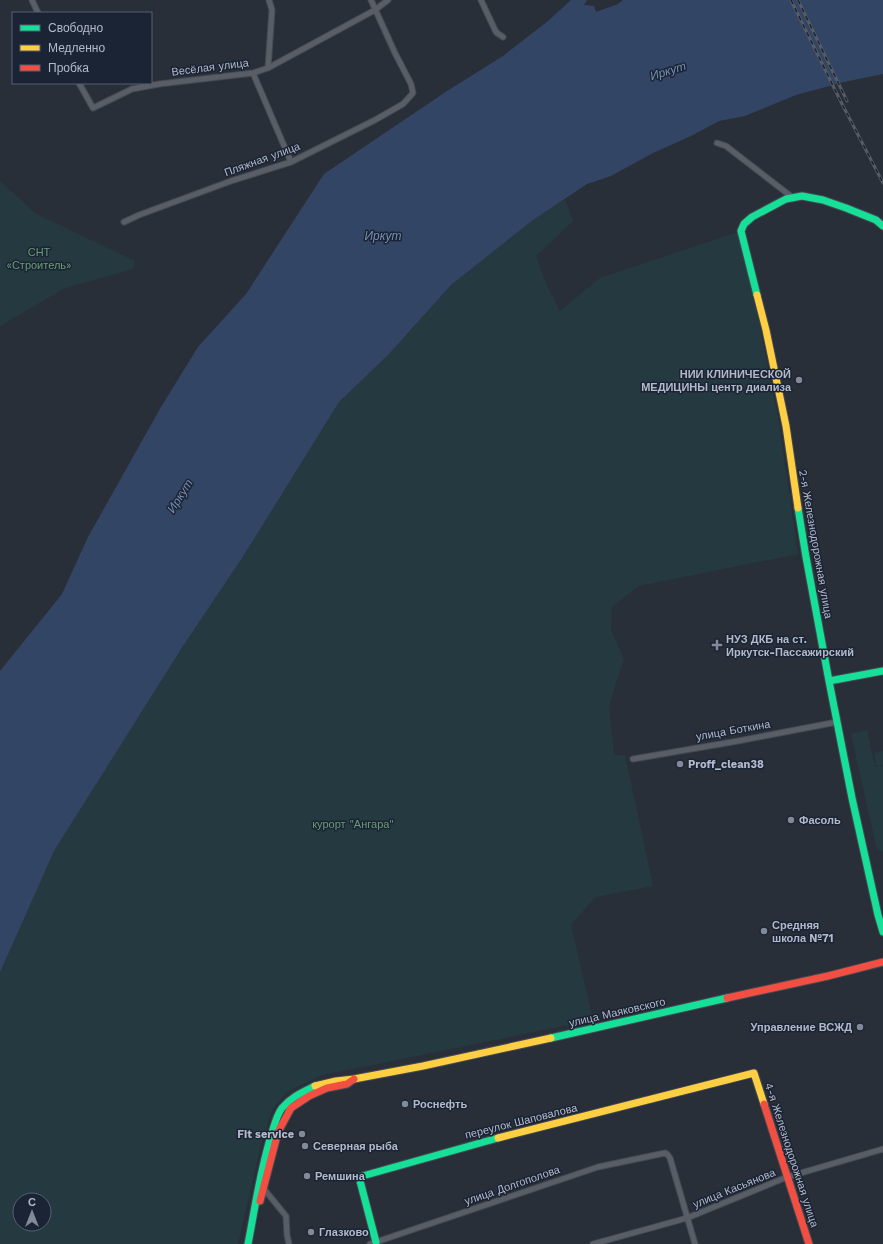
<svg xmlns="http://www.w3.org/2000/svg" width="883" height="1244" font-family="'Work Sans',sans-serif">
<style>
.green{fill:#253a40;fill-rule:evenodd}
.water{fill:#334564}
.lines{fill:none;stroke-linecap:round;stroke-linejoin:round}
.street-casing{stroke:#454a52;stroke-width:7}
.fast-casing{stroke:#454a52;stroke-width:9}
.slow-casing{stroke:#454a52;stroke-width:9}
.jam-casing{stroke:#454a52;stroke-width:9}
.street{stroke:#595d66;stroke-width:5}
.fast{stroke:#16e098;stroke-width:7}
.slow{stroke:#ffcf43;stroke-width:7}
.jam{stroke:#f24e42;stroke-width:7}
.rail-casing{stroke:#575c64;stroke-width:3}
.rail{stroke:#1b2434;stroke-width:1.5;stroke-dasharray:4.5;stroke-linecap:butt}
.poi-dot{fill:#828997;stroke:#1b2434;stroke-width:1.5}
.labels{text-anchor:middle;stroke-width:3;stroke-linejoin:round;paint-order:stroke}
.street-label{font-size:11px;fill:#b2baca;stroke:#1b2434}
.park-label{font-size:11px;fill:#679d76;stroke:#1b2434}
.poi-label{font-size:11px;font-weight:bold;fill:#b2baca;stroke:#1b2434;text-anchor:start}
.water-label{font-size:12px;font-style:italic;fill:#778eb4;stroke:#1b2434}
</style>
<rect width="100%" height="100%" fill="#292f39"/>
<path class="green" d="M0 181 36 214 135 261 133 269 65 288 0 326Z
M565 199 573 221 536 256 546 284 560 311 600 278 741 231 779 424 798 554 638 586 612 607 611 630 624 659 614 689 609 707 614 755H625L653 886 595 897 571 925 593 1020 323 1075 288 1091 273 1108 262 1140 238 1244H0V972L23 921 54 851 183 646 244 555 339 402 388 355 451 285 533 220ZM20 1200H44V1224H20Z
M867 730 875 767 883 766V853V851L877 850 851 734Z
M883 751V765L876 766 874 753Z"/>
<path class="water" d="M571 0H587L584 5 594 6 596 12 618 4 623 0H883V74L844 82 796 95 745 116 719 121 691 136 653 153 611 176 587 184 533 220 451 285 388 355 339 402 244 555 183 646 54 851 23 921 0 972V671L62 594 88 537 161 407 198 347 246 294 324 174 447 91 503 56 548 21Z"/>
<g class="lines">
<g class="street-casing">
<path id="street" d="M32 0 38 13
M481 0 495 30 497 33 503 37
M268 68 272 10 269 0
M253 73 291 162
M79 83 93 108 132 89 159 84 253 73 268 68 375 10 388 0
M717 143 726 146 792 197
M124 222 139 215 231 181 291 162 375 120 403 104 413 93 411 84 395 53 371 0
M633 759 738 741 837 722
M264 1189 286 1216 287 1235 289 1244
M370 1244 598 1167 665 1153 667 1154 670 1158 695 1244
M593 1244 687 1218 787 1177 883 1149"/>
</g>
<g class="fast-casing">
<path id="fast" d="M757 295 741 231 744 224 752 217 786 199 802 196 823 200 846 208 876 220 883 226
M798 508 806 557 829 681
M883 671 829 681 852 798 878 915 883 932
M551 1038 727 998
M376 1242 359 1177 498 1138
M248 1244C255 1208 260 1171 271 1136 274 1127 276 1116 282 1108 291 1097 303 1092 315 1086"/>
</g>
<g class="slow-casing">
<path id="slow" d="M757 295 766 330 786 426 798 508
M315 1086 336 1081 354 1079 423 1066 551 1038
M498 1138 754 1073 764 1104"/>
</g>
<g class="jam-casing">
<path id="jam" d="M727 998 828 976 883 962
M764 1104 809 1244
M260 1201 278 1132 291 1108 309 1096 327 1088 347 1084 354 1079"/>
</g>
<use href="#street" class="street"/>
<use href="#fast" class="fast"/>
<use href="#slow" class="slow"/>
<use href="#jam" class="jam"/>
<g class="rail-casing">
<path id="rail" d="M791 0 839 98 883 183
M798 0 847 101"/>
</g>
<use href="#rail" class="rail"/>
</g>
<g class="poi-dot">
<circle cx="799" cy="380" r="4"/>
<path d="M715 639h4v4h4v4h-4v4h-4v-4h-4v-4h4z"/>
<circle cx="680" cy="764" r="4"/>
<circle cx="791" cy="820" r="4"/>
<circle cx="764" cy="931" r="4"/>
<circle cx="860" cy="1027" r="4"/>
<circle cx="405" cy="1104" r="4"/>
<circle cx="302" cy="1134" r="4"/>
<circle cx="305" cy="1146" r="4"/>
<circle cx="307" cy="1176" r="4"/>
<circle cx="311" cy="1232" r="4"/>
</g>
<g class="labels">
<g class="street-label">
<text transform="translate(210 67) rotate(-7)" y="4">Весёлая улица</text>
<text transform="translate(262 159) rotate(-20)" y="4">Пляжная улица</text>
<text transform="translate(816 544) rotate(80)" y="4">2-я Железнодорожная улица</text>
<text transform="translate(733 730) rotate(-10)" y="4">улица Боткина</text>
<text transform="translate(617 1012) rotate(-13)" y="4">улица Маяковского</text>
<text transform="translate(521 1121) rotate(-14)" y="4">переулок Шаповалова</text>
<text transform="translate(792 1155) rotate(72)" y="4">4-я Железнодорожная улица</text>
<text transform="translate(512 1185) rotate(-19)" y="4">улица Долгополова</text>
<text transform="translate(734 1188) rotate(-22)" y="4">улица Касьянова</text>
</g>
<g class="park-label">
<text x="39" y="256">СНТ<tspan x="39" dy="13">«Строитель»</tspan></text>
<text x="353" y="828">курорт "Ангара"</text>
</g>
<g class="poi-label">
<text x="791" y="378" text-anchor="end">НИИ КЛИНИЧЕСКОЙ<tspan x="791" dy="13">МЕДИЦИНЫ центр диализа</tspan></text>
<text x="726" y="643">НУЗ ДКБ на ст.<tspan x="726" dy="13">Иркутск-Пассажирский</tspan></text>
<text x="688" y="768">Proff_clean38</text>
<text x="799" y="824">Фасоль</text>
<text x="772" y="929">Средняя<tspan x="772" dy="13">школа №71</tspan></text>
<text x="852" y="1031" text-anchor="end">Управление ВСЖД</text>
<text x="413" y="1108">Роснефть</text>
<text x="294" y="1138" text-anchor="end">Fit service</text>
<text x="313" y="1150">Северная рыба</text>
<text x="315" y="1180">Ремшина</text>
<text x="319" y="1236">Глазково</text>
</g>
<g class="water-label">
<text transform="translate(668 71) rotate(-17)" y="4">Иркут</text>
<text x="383" y="240">Иркут</text>
<text transform="translate(180 496) rotate(-58)" y="4">Иркут</text>
</g>
</g>
<rect x="12" y="12" width="140" height="72" fill="#1b2434" stroke="#576070"/>
<rect x="20" y="25" width="20" height="6" fill="#16e098" stroke="#576070"/>
<text x="48" y="32" font-size="12" fill="#b2baca">Свободно</text>
<rect x="20" y="45" width="20" height="6" fill="#ffcf43" stroke="#576070"/>
<text x="48" y="52" font-size="12" fill="#b2baca">Медленно</text>
<rect x="20" y="65" width="20" height="6" fill="#f24e42" stroke="#576070"/>
<text x="48" y="72" font-size="12" fill="#b2baca">Пробка</text>
<g transform="translate(32 1212)"><circle r="19" fill="#1b2434" stroke="#576070"/>
<path d="M0-3L7 15L0 10L-7 15Z" fill="#828997"/>
<text y="-6" font-size="11" font-weight="bold" text-anchor="middle" fill="#b2baca">С</text>
</g>
</svg>
